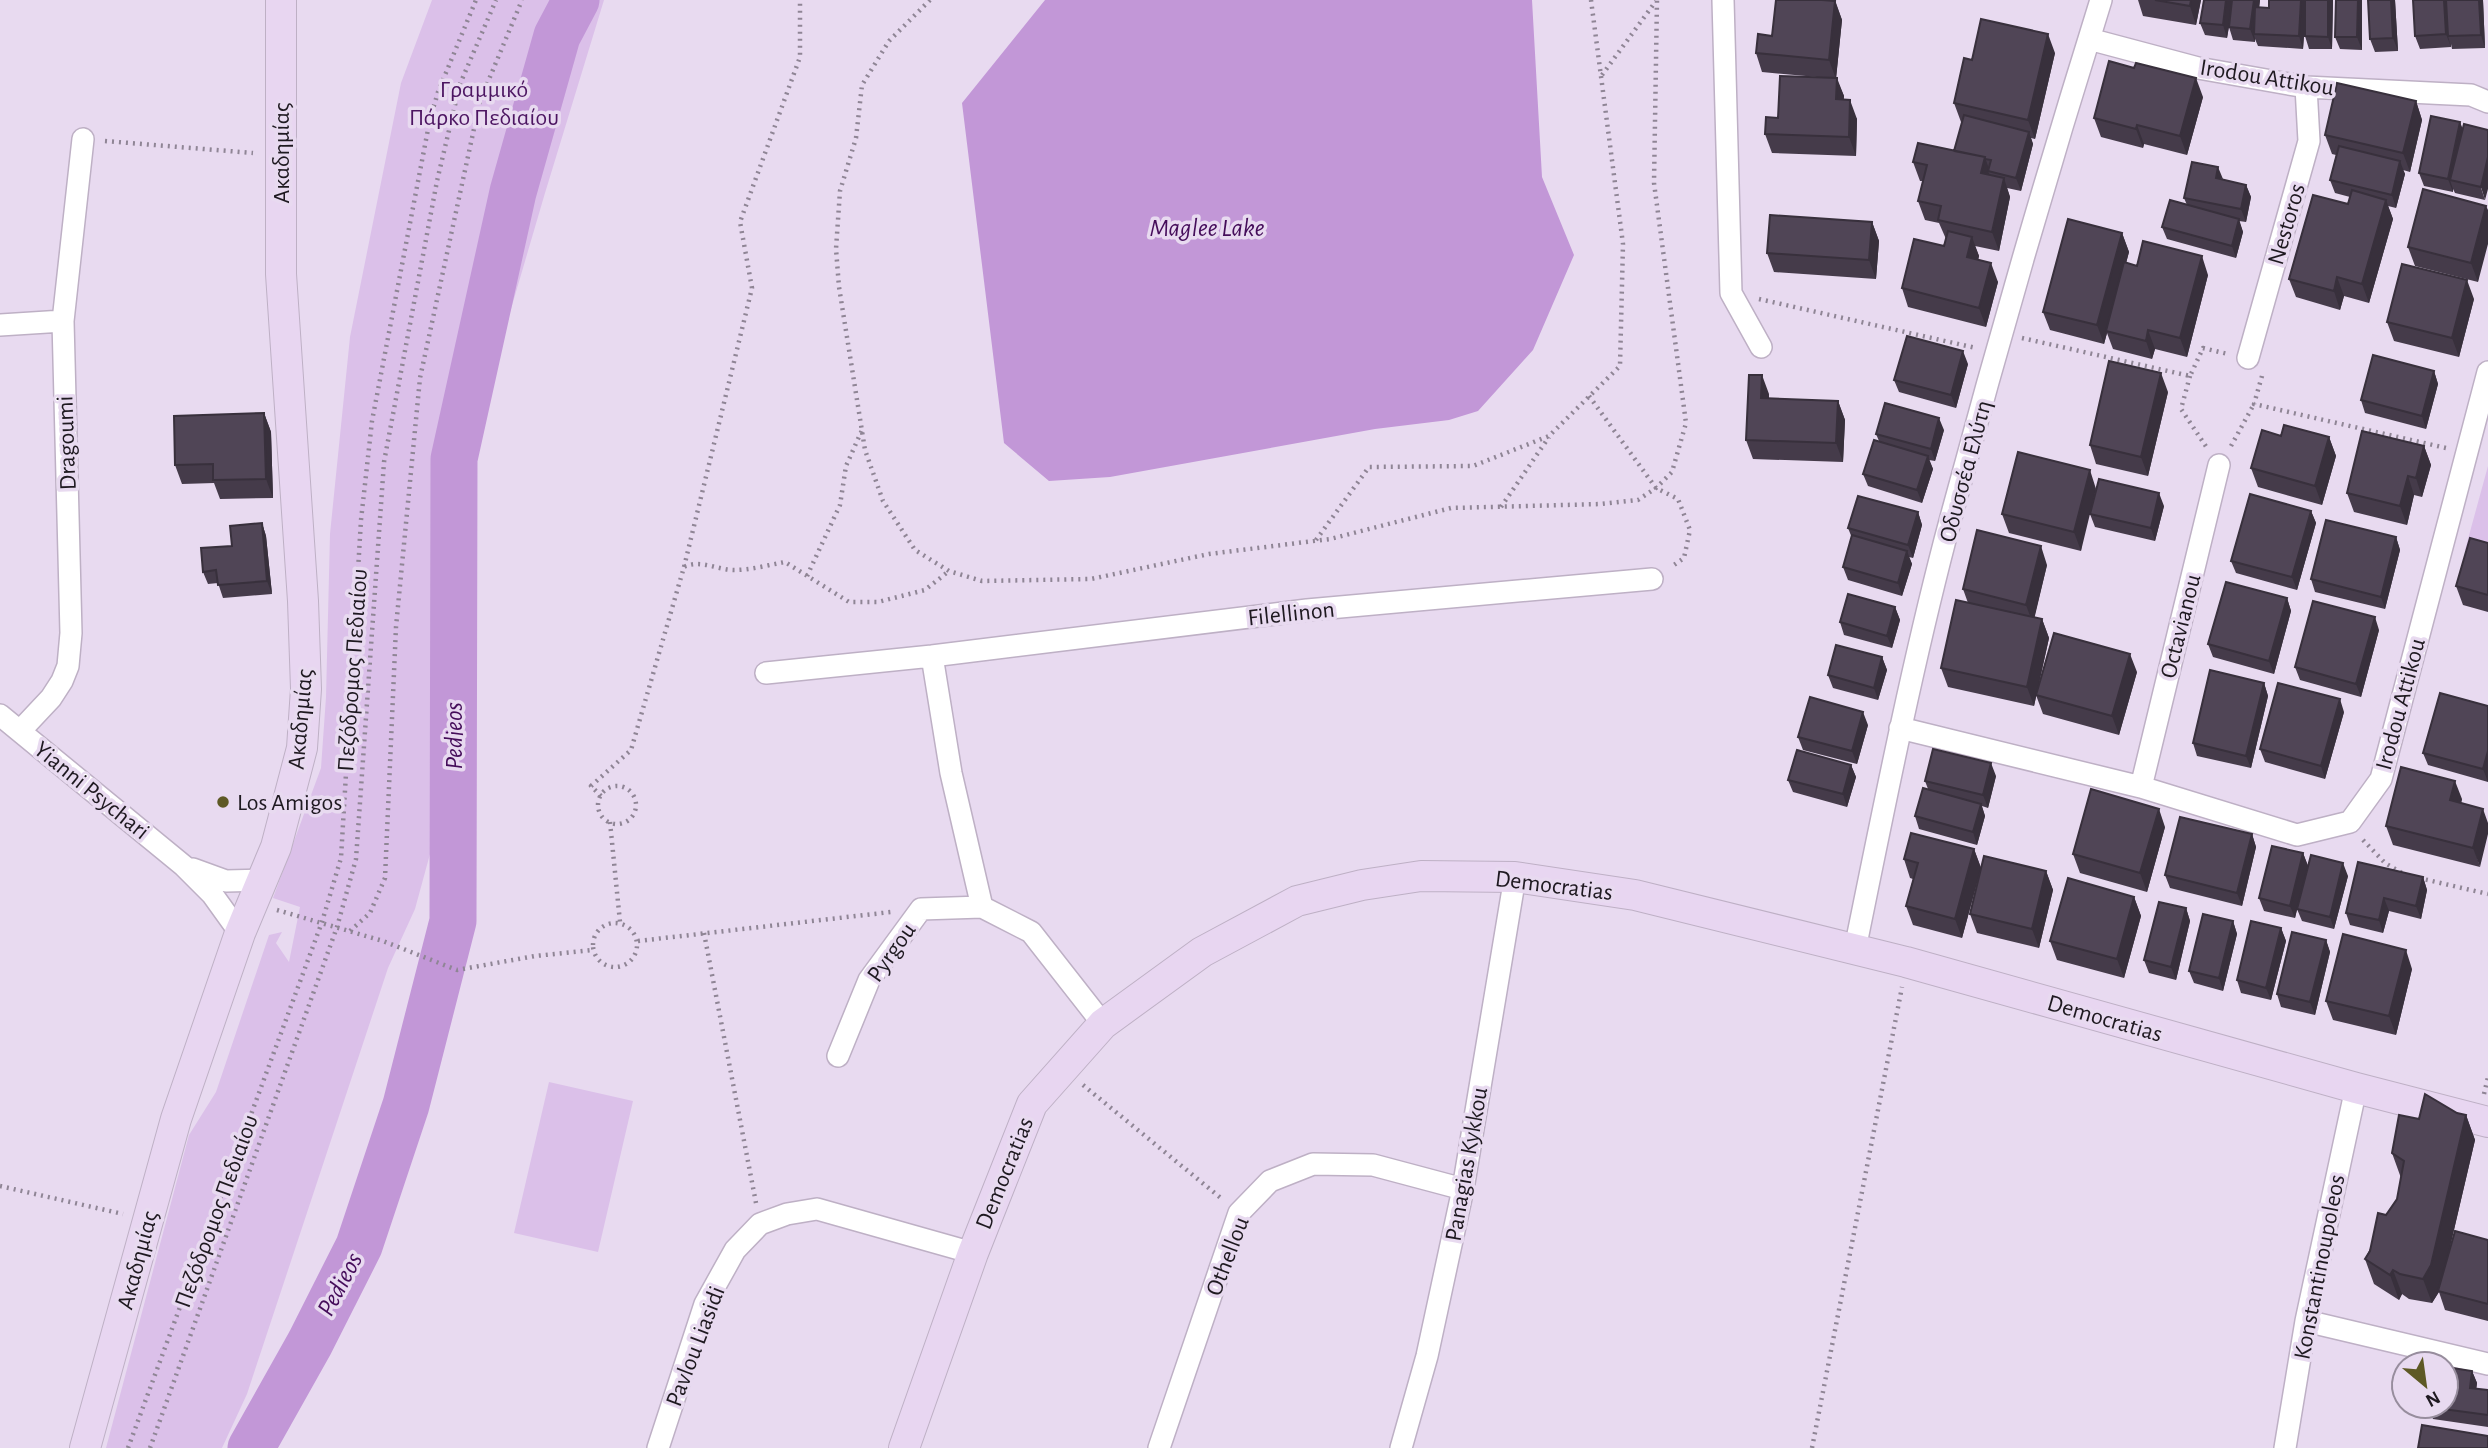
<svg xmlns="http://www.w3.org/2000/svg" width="2488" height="1448" font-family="'Alegreya Sans',sans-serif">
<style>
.green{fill:#dbc0e9}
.water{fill:#c297d7}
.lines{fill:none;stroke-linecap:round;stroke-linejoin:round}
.river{stroke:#c297d7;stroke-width:47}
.street-casing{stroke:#beb0c5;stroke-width:24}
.secondary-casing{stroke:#beb0c5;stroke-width:32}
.path{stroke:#8f8595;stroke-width:4.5;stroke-dasharray:2 5;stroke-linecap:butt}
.street{stroke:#fff;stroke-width:21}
.secondary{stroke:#e8d6f1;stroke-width:30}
.wall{fill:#453b4a}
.shaded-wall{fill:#38303c}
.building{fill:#504556;stroke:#38303c;stroke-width:2}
.poi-dot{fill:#5e5925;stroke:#e8daf0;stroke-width:2.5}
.labels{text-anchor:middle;stroke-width:7;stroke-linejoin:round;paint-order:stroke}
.street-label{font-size:24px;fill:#1e1920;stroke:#e8daf0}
.park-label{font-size:24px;fill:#4c1561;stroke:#e8daf0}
.poi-label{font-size:24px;fill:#1e1920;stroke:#e8daf0;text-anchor:start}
.water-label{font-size:26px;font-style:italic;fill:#450d5a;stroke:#e8daf0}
</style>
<rect width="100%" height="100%" fill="#e8daf0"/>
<path class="green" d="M432 0H604L545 193 450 517 434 746 433 843 415 909 388 968 247 1394 222 1448H106L189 1135 216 1092 269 935 282 932 276 943 289 962 300 907 273 898 321 768 326 697 330 534 350 337 401 83Z
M2488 466V556L2465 550Z
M549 1082 633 1101 598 1252 514 1233Z"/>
<path class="water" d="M1045 0H1532L1542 177 1574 255 1533 350 1478 411 1449 420 1375 429 1110 477 1049 481 1004 443 962 103Z"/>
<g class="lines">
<path class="river" d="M251 1448 310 1343 359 1246 406 1105 453 921 454 459 513 192 557 36 576 0"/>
<g class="street-casing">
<path id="street" d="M1723 0 1731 293 1761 347
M2089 39 2198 68 2306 87 2471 95 2488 102
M0 325 63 321
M2248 358 2309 141 2306 87
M766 673 932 656
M0 715 184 866 212 894 240 933
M1900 728 2141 787 2297 835 2350 822 2381 779 2488 372
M20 731 51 698 62 681 68 666 71 633 63 321 83 139
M2141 787 2219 465
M193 869 226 881 262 880
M982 907 951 773 932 656 1307 610 1652 579
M1855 949C1883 812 1910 675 1945 540 1993 359 2045 179 2101 0
M838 1056 869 980 921 909 982 907 1031 932 1103 1024
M2306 1321 2488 1364
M658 1448 705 1304 735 1250 760 1224 787 1214 817 1209 973 1253
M1159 1448 1239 1213 1270 1181 1313 1164 1373 1165 1463 1189
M1401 1448 1427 1356 1463 1189 1515 877
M2285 1448 2306 1321 2356 1088"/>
</g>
<g class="secondary-casing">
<path id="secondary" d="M85 1448 176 1119 240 933 276 847 302 748 306 689 303 601 281 274V0
M904 1448 973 1253 1032 1104 1103 1024 1202 952 1297 901 1362 885 1421 876 1515 877 1635 895 1906 962 2356 1088 2488 1122"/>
</g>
<path class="path" d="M930 0 889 41 862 85 856 138 840 191 836 249 839 287 865 450 883 501 915 550 949 571 982 581 1091 579 1209 554 1330 539 1451 508 1601 504 1638 500 1656 488 1672 472 1686 423 1654 183 1657 0
M1602 75 1656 1
M105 141 253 153
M1759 299 1976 348
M2022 338 2190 376 2203 348 2228 354
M2190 376 2181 409 2207 448
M2262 376 2254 404 2446 448
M1589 396 1656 488 1678 499 1690 530 1684 558 1671 567
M2231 446 2254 404
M1501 507 1549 437
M1316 540 1369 467 1473 466 1549 436 1620 366 1623 244 1591 0
M684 567 752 288 740 222 800 57V0
M807 576 840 505 846 466 862 430
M598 805a19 19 0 1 1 38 0a19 19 0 1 1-38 0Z
M601 796 591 786 631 750 684 567C700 559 718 570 734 570 750 570 769 565 785 562L849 602H878L925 590 949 571
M610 822 620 922
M2363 840 2385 863 2404 874
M2419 878 2488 894
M277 910 383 941 457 970 535 956 593 950
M593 945a22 22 0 1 1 44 0a22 22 0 1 1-44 0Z
M350 931 370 913 385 878 396 627 420 378 480 101 522 0
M704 933 756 1203
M638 941 891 912
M1083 1085 1222 1199
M2484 1094 2488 1077
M0 1186 123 1214
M128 1448 322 922 341 858 361 520 372 421 430 119 438 92 476 0
M150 1448 337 927 356 859 384 462 437 181 460 84 496 0
M1812 1448 1902 987"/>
<use href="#street" class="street"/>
<use href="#secondary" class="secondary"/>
</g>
<path class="wall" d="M1776 0H1835L1842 20 1836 78 1844 96 1843 100 1857 119 1856 156 1772 153 1765 134 1778 118 1817 77 1762 72 1756 53 1772 36Z
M2138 0H2201L2196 25 2143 16Z
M2204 0H2260L2259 8H2269V0H2333L2332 49H2309L2305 36V25L2303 49 2258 46 2255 39V42L2233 40 2229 27 2227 38 2205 35 2200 23Z
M2336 0H2362V50L2340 49 2335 37Z
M2368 0H2395L2398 51 2375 52 2370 39Z
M2483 0 2485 48 2452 49 2451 44V47L2420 49 2415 36Z
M2055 53 2035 139 2031 138 2033 144 2021 191 2007 188 2010 197 1999 251 1975 246 1979 256 1978 260 1998 282 1986 327 1908 307 1902 288 1944 246 1946 239 1939 223 1925 220 1918 201 1923 181H1920L1913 162 1954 151 1962 122H1961L1954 103 1972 60Z
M2203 97 2187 155 2144 144 2143 148 2101 137 2094 118Z
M2416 101 2422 120 2410 172 2403 170 2405 174 2396 208 2388 206 2393 219 2369 303 2344 296 2340 310 2296 297 2289 279 2348 204 2350 197 2335 193 2330 180 2336 155 2332 154 2325 135Z
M2460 122 2462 129 2485 200 2455 193 2453 189V192L2424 186 2419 173Z
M2223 180 2246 185 2251 197 2246 222 2239 221 2243 232 2236 258 2167 239 2162 227 2187 205 2184 198Z
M2486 206 2478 282 2415 266 2408 247Z
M1872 222 1879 241 1876 279 1774 272 1767 253Z
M2122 233 2129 252 2126 263 2137 266 2208 275 2187 357 2155 349 2152 359 2113 349 2107 333 2104 344 2050 330 2043 312Z
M2474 299 2459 357 2394 341 2387 322Z
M1968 364 1956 408 1899 392 1894 380Z
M2434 371 2438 384 2426 429 2365 413 2361 400Z
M2168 392 2148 476 2096 464 2090 445Z
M1769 394V398L1838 401 1845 420 1843 462 1753 459 1746 440Z
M264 413 271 432 273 498 220 499 214 483 182 484 175 465Z
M1944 430 1935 461 1929 460 1933 469 1922 503 1868 486 1863 474 1879 441 1876 434Z
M2281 436 2329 437 2336 456 2322 505 2258 487 2251 468Z
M2424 446 2431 465 2422 497 2414 495 2407 525 2354 512 2347 493Z
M2090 470 2081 551 2009 533 2002 514Z
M2164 506 2155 541 2095 527 2090 514Z
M2311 511 2316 523 2297 590 2236 573 2231 561Z
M1918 512 1922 525 1913 558 1909 557 1912 564 1902 596 1848 580 1843 567 1852 538 1848 528Z
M262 523 266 536 272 594 223 598 218 583 208 584 203 572 232 546Z
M2396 537 2400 550 2385 609 2315 592 2311 579Z
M2488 543V612L2463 605 2456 586Z
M2047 565 2034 618 2042 619 2049 638 2034 706 1948 687 1941 668 1968 603 1963 589Z
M2287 598 2291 611 2274 674 2213 657 2208 644Z
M1895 607 1900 620 1892 648 1844 635 1840 622Z
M2379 630 2361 697 2300 680 2295 667Z
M1882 657 1887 670 1878 700 1833 688 1828 675Z
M2137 672 2119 735 2043 714 2036 695Z
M2264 683 2268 696 2251 768 2197 756 2193 743Z
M2488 706V782L2428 765 2423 753Z
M2344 712 2325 779 2265 762 2260 749Z
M1868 725 1857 764 1803 750 1798 737Z
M1851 765 1856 777 1847 807 1793 792 1788 780Z
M1996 776 1988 808 1982 806 1985 816 1977 845 1919 829 1915 816 1928 789 1925 781Z
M2462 799 2461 803 2480 867 2393 845 2386 826Z
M2165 827 2147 892 2080 873 2073 854Z
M2252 834 2256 847 2242 906 2170 888 2165 875Z
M1974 849 1981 868 1962 938 1913 925 1906 906 1913 879 1910 878 1904 859Z
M2303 853 2308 866 2348 876 2334 929 2302 921 2297 909 2295 918 2264 911 2259 898Z
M2046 871 2053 890 2039 948 1977 933 1970 914Z
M2423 877 2427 890 2421 919 2389 911 2383 933 2350 925 2346 913Z
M2134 897 2141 916 2124 978 2057 960 2050 941Z
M2186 908 2190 921 2176 980 2149 973 2144 960Z
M2233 921 2237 934 2223 991 2194 983 2189 971Z
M2281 928 2286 941 2271 1000 2241 993 2237 980Z
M2326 940 2330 952 2315 1015 2281 1007 2277 994Z
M2412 969 2396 1035 2333 1020 2326 1001Z
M2457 1113 2466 1115 2475 1140 2448 1255 2488 1240V1321L2445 1310 2439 1292 2432 1303 2409 1299 2402 1294 2399 1300 2374 1284 2365 1259 2386 1215 2397 1199 2401 1178 2392 1153 2419 1119Z
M2472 1371 2477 1383 2476 1389 2488 1390V1427L2433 1419 2428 1406Z"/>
<path class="shaded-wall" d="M2191 0H2201L2196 25 2190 6Z
M2226 0H2233L2227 38 2223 25Z
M2254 0H2260L2256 34H2254L2255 39V42L2250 29Z
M2301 0H2306L2303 49 2299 36Z
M2328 0H2333L2332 49 2328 37Z
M2358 0H2362V50L2357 37Z
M2391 0H2395L2398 51 2393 38Z
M2444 0H2448V36L2451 47 2446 34Z
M2479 0H2483L2485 48 2481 35Z
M1835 1 1842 20 1836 79 1829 60Z
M2048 34 2055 53 2035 139 2028 120Z
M1837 78 1844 96 1843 118 1836 99Z
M2196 78 2203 97 2187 155 2180 136Z
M1850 100 1857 119 1856 156 1849 137Z
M2416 101 2422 120 2410 172 2403 153Z
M2460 122 2465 135 2450 180 2453 189V192L2448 179Z
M2137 125 2144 144 2143 148 2136 129Z
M2029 132 2033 144 2021 191 2016 178Z
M1985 157 1990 172 1988 171 1991 179 1981 173Z
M2488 157V189L2485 200 2481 187Z
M2400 161 2405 174 2396 208 2392 195Z
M2218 167 2223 179 2216 178Z
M2004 178 2010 197 1999 251 1992 232Z
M2246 185 2251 197 2246 222 2241 209Z
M2386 200 2393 219 2369 303 2362 284Z
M2486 206 2488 210V244L2478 282 2471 263Z
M2239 219 2243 232 2236 258 2232 246Z
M1872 222 1879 241 1876 279 1869 260Z
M2122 233 2129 252 2108 331H2106L2107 333 2104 344 2097 325Z
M1972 237 1979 256 1974 276 1967 257Z
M2202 256 2208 275 2187 357 2180 338Z
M1991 263 1998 282 1986 327 1979 308Z
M2337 277 2344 296 2340 310 2334 291Z
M2467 280 2474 299 2459 357 2452 338Z
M2148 330 2155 349 2152 359 2146 341Z
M1963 351 1968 364 1956 408 1951 395Z
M2434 371 2438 384 2426 429 2422 416Z
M2161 373 2168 392 2148 476 2141 457Z
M1762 375 1769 394 1768 417 1761 398Z
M1838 401 1845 420 1843 462 1836 443Z
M264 413 271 432 273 498 266 479Z
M1939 418 1944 430 1935 461 1931 449Z
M2329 437 2336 456 2322 505 2315 486Z
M2424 446 2431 465 2422 497 2416 478Z
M1928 456 1933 469 1922 503 1917 490Z
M2090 470 2096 489 2081 551 2074 532Z
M2408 476 2414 495 2407 525 2400 506Z
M2159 493 2164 506 2155 541 2151 528Z
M2311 511 2316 523 2297 590 2292 577Z
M1918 512 1922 525 1913 558 1908 545Z
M262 523 266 536 272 594 267 581Z
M2396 537 2400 550 2385 609 2381 597Z
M2041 546 2047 565 2033 624 2026 605Z
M1907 551 1912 564 1902 596 1898 583Z
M2287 598 2291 611 2274 674 2269 661Z
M1895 607 1900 620 1892 648 1887 636Z
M2375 617 2379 630 2361 697 2356 684Z
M2042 619 2049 638 2034 706 2027 687Z
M2130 654 2137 672 2119 735 2112 716Z
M1882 657 1887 670 1878 700 1874 688Z
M2264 683 2268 696 2251 768 2246 756Z
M2340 699 2344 712 2325 779 2321 766Z
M1863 712 1868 725 1857 764 1852 751Z
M2488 751V782L2483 769Z
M1991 763 1996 776 1988 808 1983 795Z
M1851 765 1856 777 1847 807 1843 794Z
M2455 781 2462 799 2457 819 2450 800Z
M1981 804 1985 816 1977 845 1973 832Z
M2159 809 2165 827 2147 892 2140 873Z
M2483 809 2488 823V834L2480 867 2473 848Z
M2252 834 2256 847 2242 906 2237 893Z
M1974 849 1981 868 1962 938 1955 919Z
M2303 853 2308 866 2295 918 2290 906Z
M2343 863 2348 876 2334 929 2330 917Z
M2046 871 2053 890 2039 948 2032 929Z
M2423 877 2427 890 2421 919 2416 906Z
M2134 897 2141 916 2124 978 2117 959Z
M2384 898 2389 911 2383 933 2379 920Z
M2186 908 2190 921 2176 980 2171 967Z
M2233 921 2237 934 2223 991 2219 978Z
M2281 928 2286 941 2271 1000 2266 988Z
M2326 940 2330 952 2315 1015 2310 1002Z
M2406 950 2412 969 2396 1035 2389 1016Z
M2466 1115 2475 1140 2440 1290 2432 1303 2423 1279Z
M2393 1270 2402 1294 2399 1300 2390 1275Z
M2472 1371 2477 1383 2475 1400 2470 1388Z"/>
<path class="building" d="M1776 0H1822L1835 1 1829 60 1756 53 1758 34 1772 36Z
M2155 0H2191L2190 6Z
M2204 0H2226L2223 25 2200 23Z
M2232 0H2254L2250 29 2229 27Z
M2269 0H2301L2299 36 2254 34 2255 7 2269 8Z
M2305 0H2328V37L2305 36Z
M2336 0H2358L2357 37H2335Z
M2368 0H2391L2393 38 2370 39Z
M2413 0H2444L2446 34 2415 36Z
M2446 0H2479L2481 35 2448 36Z
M1981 19 2048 34 2028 120 1954 103 1964 58 1972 60Z
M2109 61 2134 68 2136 63 2196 78 2180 136 2137 125 2136 129 2094 118Z
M1780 76 1837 78 1836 99 1850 100 1849 137 1765 134 1766 117 1778 118Z
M2337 83 2416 101 2403 153 2325 135Z
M1964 115 2029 132 2016 178 1988 171 1991 160 1985 159V157L1954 151Z
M2431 116 2460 122 2448 179 2419 173Z
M2464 124 2488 130V157L2481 187 2450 180Z
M1918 143 1985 157 1981 173 2004 178 1992 232 1938 220 1941 206 1918 201 1927 165 1913 162Z
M2339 146 2400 161 2392 195 2330 180Z
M2192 162 2218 167 2216 178 2246 185 2241 209 2184 198Z
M2423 189 2486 206 2471 263 2408 247Z
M2352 190 2386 200 2362 284 2337 277 2334 291 2289 279 2313 195 2348 204Z
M2170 200 2239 219 2232 246 2162 227Z
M1770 215 1872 222 1869 260 1767 253Z
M2068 219 2122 233 2097 325 2043 312Z
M1948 231 1972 237 1967 257 1991 263 1979 308 1902 288 1914 239 1944 246Z
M2143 241 2202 256 2180 338 2148 330 2146 341 2106 331 2124 262 2137 266Z
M2402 264 2467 280 2452 338 2387 322Z
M1907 336 1963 351 1951 395 1894 380Z
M2373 355 2434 371 2422 416 2361 400Z
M2109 361 2161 373 2141 457 2090 445Z
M1749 375H1762L1761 398 1838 401 1836 443 1746 440Z
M1885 403 1939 418 1931 449 1876 434Z
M264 413 266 479 213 480V464L175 465 174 416Z
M2284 425 2329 437 2315 486 2251 468 2262 430 2281 436Z
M2362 431 2424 446 2416 478 2408 476 2400 506 2347 493Z
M1874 440 1928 456 1917 490 1863 474Z
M2018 452 2090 470 2074 532 2002 514Z
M2099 479 2159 493 2151 528 2090 514Z
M2250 494 2311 511 2292 577 2231 561Z
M1858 496 1918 512 1908 545 1848 528Z
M2326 520 2396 537 2381 597 2311 579Z
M262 523 267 581 218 585 216 570 203 572 201 548 232 546 230 526Z
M1977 530 2041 546 2026 605 1963 589Z
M1852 535 1907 551 1898 583 1843 567Z
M2470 538 2488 543V595L2456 586Z
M2226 582 2287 598 2269 661 2208 644Z
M1848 594 1895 607 1887 636 1840 622Z
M1956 600 2042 619 2027 687 1941 668Z
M2313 601 2375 617 2356 684 2295 667Z
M2054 633 2130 654 2112 716 2036 695Z
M1836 645 1882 657 1874 688 1828 675Z
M2210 670 2264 683 2246 756 2193 743Z
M2278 683 2340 699 2321 766 2260 749Z
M2440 693 2488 706V751L2483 769 2423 753Z
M1810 697 1863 712 1852 751 1798 737Z
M1933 749 1991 763 1983 795 1925 781Z
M1797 750 1851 765 1843 794 1788 780Z
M2401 767 2455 781 2450 800 2483 809 2473 848 2386 826Z
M1923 788 1981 804 1973 832 1915 816Z
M2091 789 2159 809 2140 873 2073 854Z
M2180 817 2252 834 2237 893 2165 875Z
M1911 833 1974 849 1955 919 1906 906 1918 863 1904 859Z
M2272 846 2303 853 2290 906 2259 898Z
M2311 855 2343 863 2330 917 2297 909Z
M1984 856 2046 871 2032 929 1970 914Z
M2358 862 2423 877 2416 906 2384 898 2379 920 2346 913Z
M2068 878 2134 897 2117 959 2050 941Z
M2159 902 2186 908 2171 967 2144 960Z
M2203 914 2233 921 2219 978 2189 971Z
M2251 921 2281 928 2266 988 2237 980Z
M2292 932 2326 940 2310 1002 2277 994Z
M2343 934 2406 950 2389 1016 2326 1001Z
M2425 1094 2457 1113 2466 1115 2431 1265 2423 1279 2400 1274 2393 1270 2390 1275 2365 1259 2370 1251 2378 1213 2386 1215 2397 1199 2404 1161 2392 1153 2399 1115 2419 1119Z
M2455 1231 2488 1240V1304L2438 1291Z
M2446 1367 2472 1371 2470 1388 2488 1390V1415L2428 1407 2446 1406Z
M2422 1425 2488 1436V1448H2418Z"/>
<circle class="poi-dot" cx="223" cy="802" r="7"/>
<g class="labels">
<g class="street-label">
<text transform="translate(2267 77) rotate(9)" y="8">Irodou Attikou</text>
<text transform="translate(281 153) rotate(-90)" y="8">Ακαδημίας</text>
<text transform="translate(2286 224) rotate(-74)" y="8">Nestoros</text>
<text transform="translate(66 443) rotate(-92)" y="8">Dragoumi</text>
<text transform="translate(1965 471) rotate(-75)" y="8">Οδυσσέα Ελύτη</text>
<text transform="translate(1291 613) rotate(-6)" y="8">Filellinon</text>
<text transform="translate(2180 626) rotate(-76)" y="8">Octavianou</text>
<text transform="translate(352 670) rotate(-86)" y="8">Πεζόδρομος Πεδιαίου</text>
<text transform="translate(2400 704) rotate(-75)" y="8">Irodou Attikou</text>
<text transform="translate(300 719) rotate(-85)" y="8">Ακαδημίας</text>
<text transform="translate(92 790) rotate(39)" y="8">Yianni Psychari</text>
<text transform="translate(1554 885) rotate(7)" y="8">Democratias</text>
<text transform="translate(891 952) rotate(-55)" y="8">Pyrgou</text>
<text transform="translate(2105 1018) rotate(16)" y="8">Democratias</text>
<text transform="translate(1466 1164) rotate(-80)" y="8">Panagias Kykkou</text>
<text transform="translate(1004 1173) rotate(-68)" y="8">Democratias</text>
<text transform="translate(216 1211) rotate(-70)" y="8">Πεζόδρομος Πεδιαίου</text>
<text transform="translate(1227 1256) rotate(-69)" y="8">Othellou</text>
<text transform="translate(137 1260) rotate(-75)" y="8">Ακαδημίας</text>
<text transform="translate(2319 1267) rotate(-79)" y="8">Konstantinoupoleos</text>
<text transform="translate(695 1346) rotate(-69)" y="8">Pavlou Liasidi</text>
</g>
<g class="park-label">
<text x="484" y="97">Γραμμικό<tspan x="484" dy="28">Πάρκο Πεδιαίου</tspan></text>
</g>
<g class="poi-label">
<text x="237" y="810">Los Amigos</text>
</g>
<g class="water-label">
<text x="1207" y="236">Maglee Lake</text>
<text transform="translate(453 736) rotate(-90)" y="9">Pedieos</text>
<text transform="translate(339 1284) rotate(-62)" y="9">Pedieos</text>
</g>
</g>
<g transform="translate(2425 1385) rotate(151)"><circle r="33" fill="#e8daf0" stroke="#978d9d" stroke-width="2"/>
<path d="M0-5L12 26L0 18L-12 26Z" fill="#5e5925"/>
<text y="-10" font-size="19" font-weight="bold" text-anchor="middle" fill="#1e1920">N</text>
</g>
</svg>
